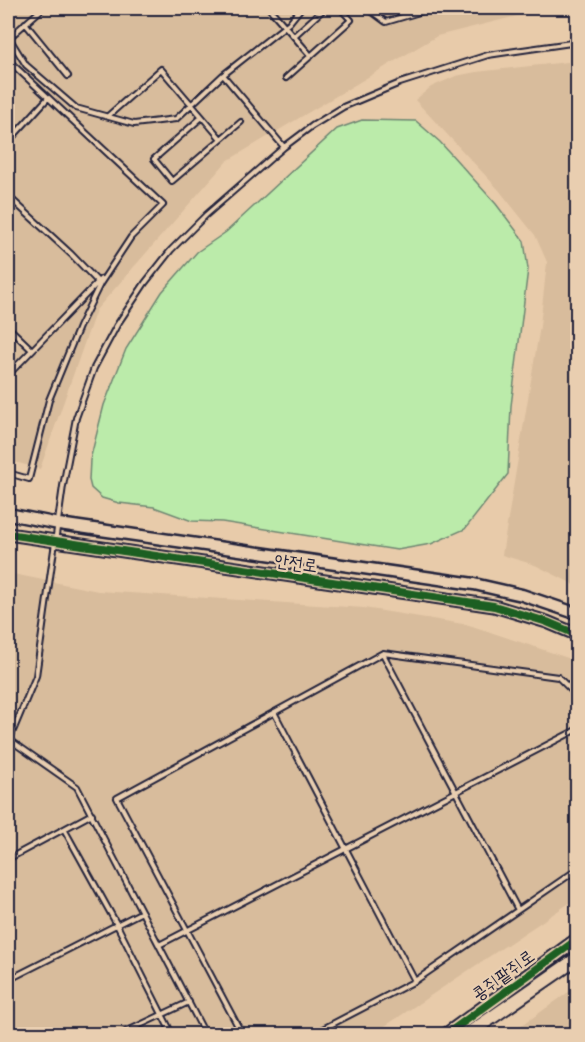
<svg xmlns="http://www.w3.org/2000/svg" width="585" height="1042" font-family="'Playpen Sans','Poor Story',sans-serif">
<style>
.built{fill:#d8bc9c}
.green{fill:#bbebaa;stroke:#6e8672;stroke-width:1.5}
.lines{fill:none;stroke-linecap:round;stroke-linejoin:round}
.service-casing{stroke:#22223b;stroke-width:8}
.tertiary-casing{stroke:#22223b;stroke-width:15}
.secondary-casing{stroke:#22223b;stroke-width:16}
.service{stroke:#e9ceb0;stroke-width:4}
.tertiary{stroke:#e9ceb0;stroke-width:10}
.secondary{stroke:#e9ceb0;stroke-width:12}
.cycleway-casing{stroke:#e9ceb0;stroke-width:11}
.cycleway{stroke:#1b5e20;stroke-width:8}
.labels{text-anchor:middle;stroke-width:4.5;stroke-linejoin:round;paint-order:stroke}
.street-label{font-size:18px;fill:#22223b;stroke:#e9ceb0}
</style>
<rect width="100%" height="100%" fill="#e8cbaa"/>
<filter id="ink" filterUnits="userSpaceOnUse"><feTurbulence type="fractalNoise" baseFrequency=".0167" numOctaves="2"/><feDisplacementMap in="SourceGraphic" scale="12" xChannelSelector="R" yChannelSelector="G"/><feConvolveMatrix kernelMatrix="1 2 1 2 8 2 1 2 1" color-interpolation-filters="sRGB"/></filter>
<g filter="url(#ink)">
<path class="built" d="M8 8H549L437 36 227 161 96 310 40 469 8 460Z
M577 61H578L577 586 535 565 502 555 540 326 547 262 535 235 499 190 415 100 431 87 456 76 476 72Z
M8 573 98 591 364 608 469 625 574 660 578 662 577 898 373 1034H8Z
M577 986V1034H510Z"/>
<path class="green" d="M362 120 416 121 440 142 496 204 524 241 528 269 511 406 508 474 465 529 431 544 397 550 222 522 192 521 154 507 119 503 102 498 91 488 89 480 90 460 104 405 126 349 162 292 197 252 226 232 337 129Z"/>
<g class="lines">
<g class="service-casing">
<path id="service" d="M269 8 311 56
M367 8 386 22 433 8
M25 23 68 76
M8 36 26 65 76 108 134 124 176 119 223 75 289 23 301 8
M294 36 325 8
M9 38 43 8
M8 60 163 205 131 237 100 284 79 327 49 400 29 479 8 473
M223 75 284 147
M286 78 351 20 340 8
M108 116 161 69 221 139
M202 117 154 159 172 181 241 122
M8 142 48 98
M8 196 71 254 99 283
M8 327 32 350
M8 375 101 279
M383 654 518 910
M274 712 415 981
M10 740 77 787 205 1034
M8 743 36 676 63 486 76 418 94 368 117 325 145 283 171 250 206 215 284 147 312 126 343 107 400 83 488 55 578 42
M64 829 116 923 172 1034
M8 859 92 814
M159 945 578 729
M8 951H9
M8 980 142 912
M121 1034 189 1002
M242 1034 117 798 383 653 558 677 578 697
M313 1034 415 981 578 869"/>
</g>
<g class="tertiary-casing">
<path id="tertiary" d="M8 514 59 524 474 584 522 595 578 614
M8 534 494 606 547 622 578 635"/>
</g>
<g class="secondary-casing">
<path id="secondary" d="M447 1034 578 939
M468 1034 578 958"/>
</g>
<use href="#service" class="service"/>
<use href="#tertiary" class="tertiary"/>
<use href="#secondary" class="secondary"/>
<g class="cycleway-casing">
<path id="cycleway" d="M8 534 494 606 547 622 578 635
M447 1034 578 939"/>
</g>
<use href="#cycleway" class="cycleway"/>
</g>
</g>
<g class="labels">
<g class="street-label">
<text transform="translate(296 563) rotate(8)" y="6">안전로</text>
<text transform="translate(503 975) rotate(-36)" y="6">콩쥐팥쥐로</text>
</g>
</g>
<rect width="585" height="1042" fill="none" stroke="#e9ceb0" stroke-width="30"/>
<rect x="15" y="15" width="555" height="1012" fill="none" stroke="#22223b" stroke-width="2" filter="url(#ink)"/>
</svg>
